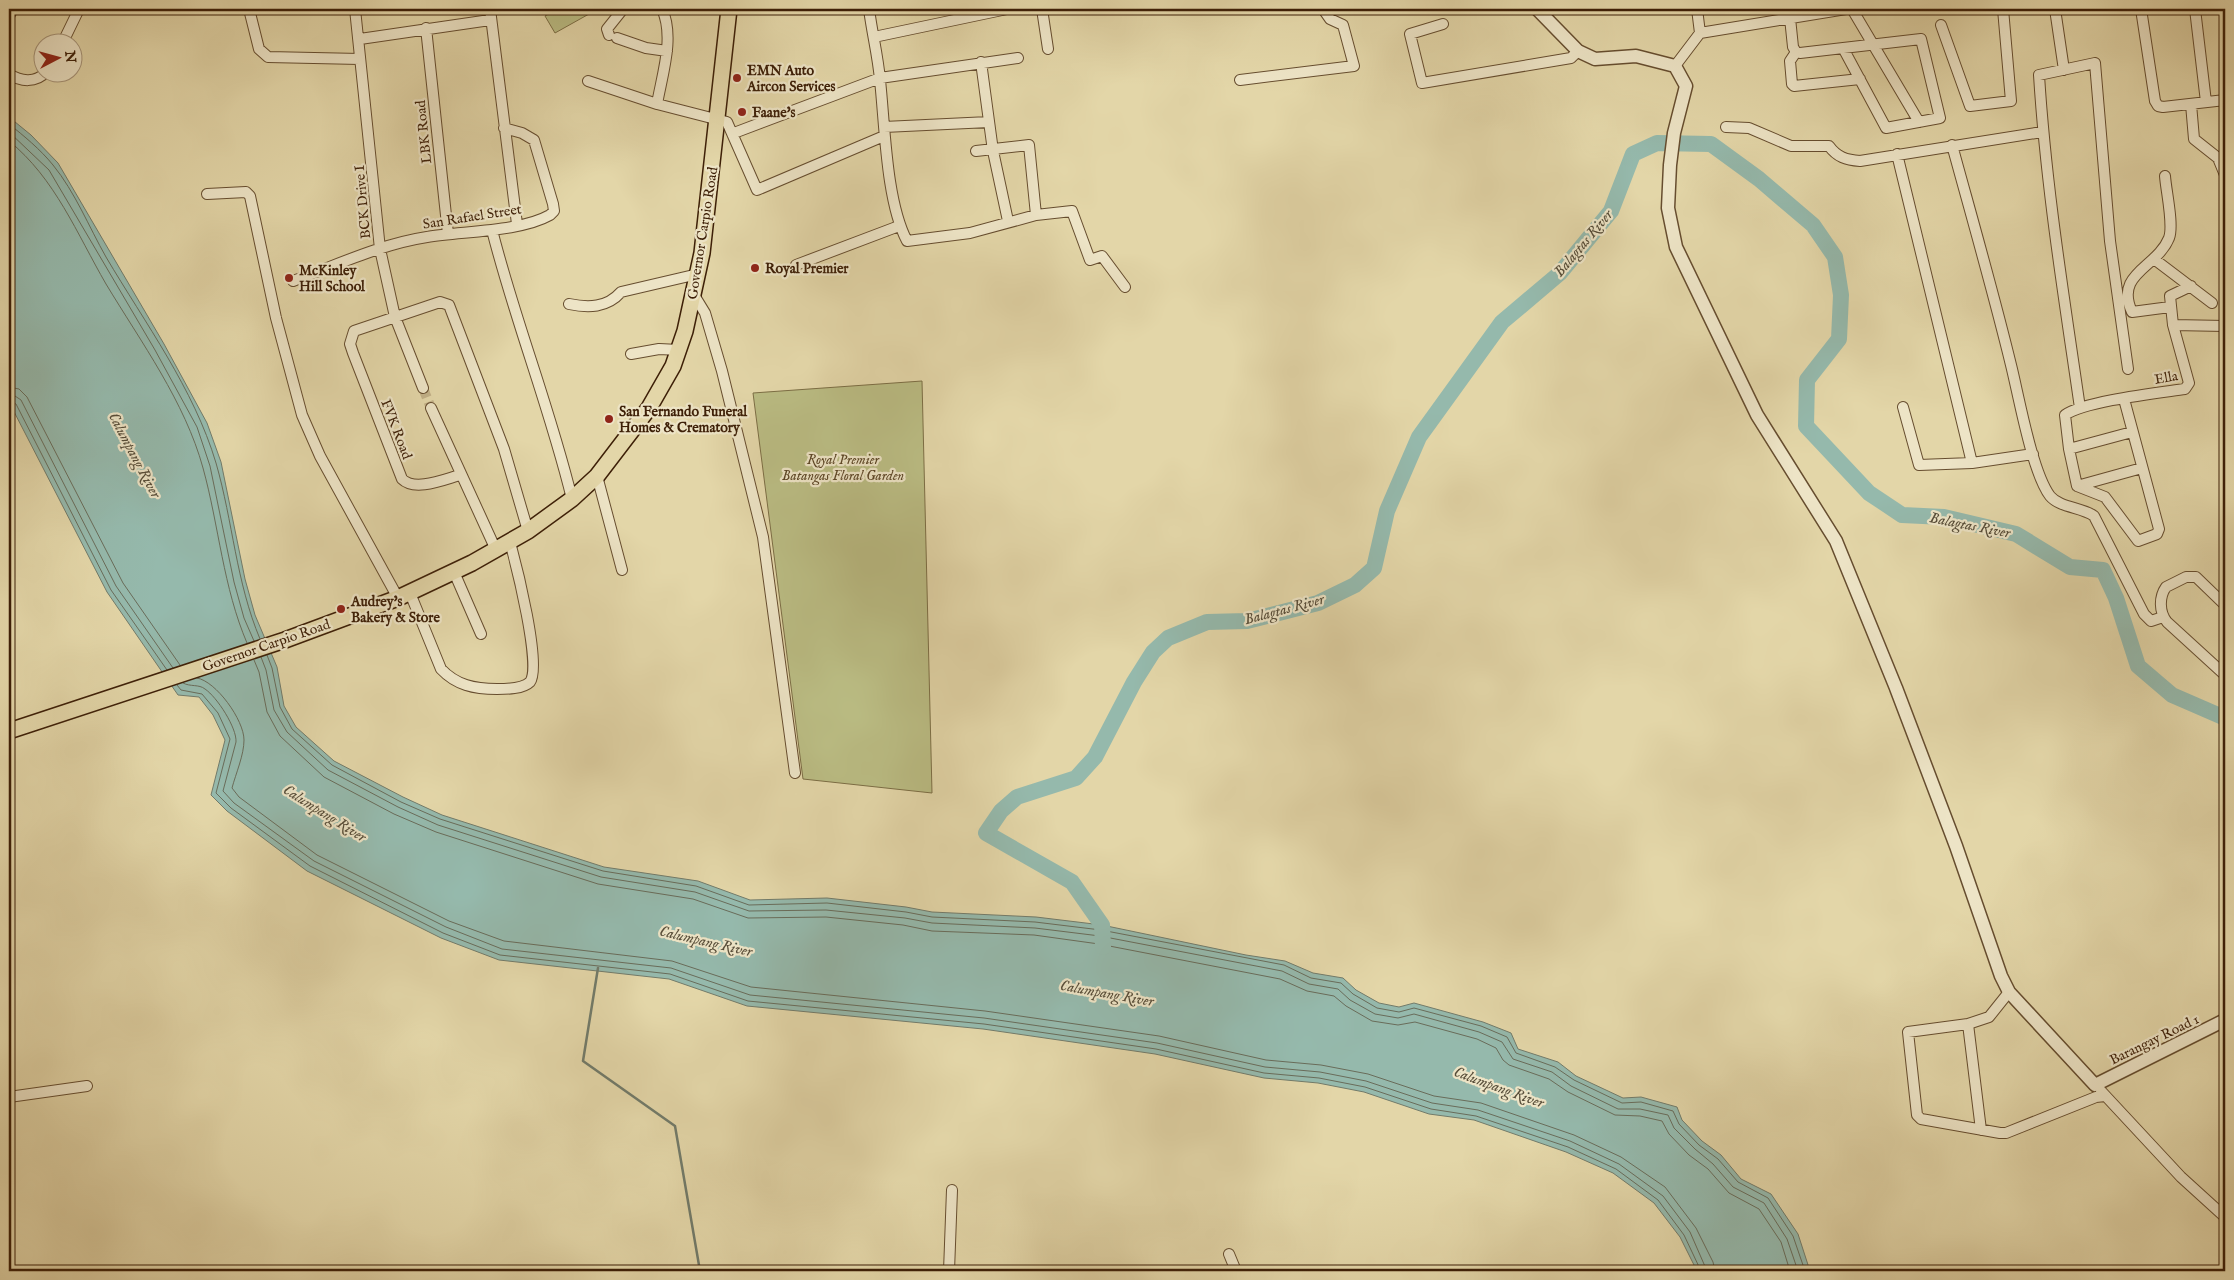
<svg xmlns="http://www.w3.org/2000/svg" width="2234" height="1280" font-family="'IM FELL English',serif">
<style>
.green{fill:#babc83;stroke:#7c6e45}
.water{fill:#95b9ac;stroke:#727b6a}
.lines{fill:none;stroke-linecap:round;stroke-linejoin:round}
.shore{stroke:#696c5a;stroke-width:1}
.stream{stroke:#727b6a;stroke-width:2.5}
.river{stroke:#95b9ac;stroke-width:16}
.minor-tunnel{stroke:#c2b188;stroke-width:10;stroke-dasharray:10 5;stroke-linecap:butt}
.minor-casing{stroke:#664d2f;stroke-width:12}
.tertiary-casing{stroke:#664d2f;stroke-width:15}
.primary-casing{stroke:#3d1f07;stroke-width:18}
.minor{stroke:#ede4c6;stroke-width:10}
.tertiary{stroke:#ede4c6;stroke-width:12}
.primary{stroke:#e3d6a8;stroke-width:15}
.poi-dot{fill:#8f2418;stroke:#ede4c6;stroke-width:2}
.labels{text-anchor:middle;stroke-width:4.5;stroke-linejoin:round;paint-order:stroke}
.poi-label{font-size:14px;font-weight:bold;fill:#3d1f07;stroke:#ede4c6;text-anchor:start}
.street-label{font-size:14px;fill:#3d1f07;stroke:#ede4c6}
.park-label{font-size:14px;font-style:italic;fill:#5c4626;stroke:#ede4c6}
.water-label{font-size:15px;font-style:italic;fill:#574d39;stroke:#ede4c6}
</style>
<rect width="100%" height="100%" fill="#e3d6a8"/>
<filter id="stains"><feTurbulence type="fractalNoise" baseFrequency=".004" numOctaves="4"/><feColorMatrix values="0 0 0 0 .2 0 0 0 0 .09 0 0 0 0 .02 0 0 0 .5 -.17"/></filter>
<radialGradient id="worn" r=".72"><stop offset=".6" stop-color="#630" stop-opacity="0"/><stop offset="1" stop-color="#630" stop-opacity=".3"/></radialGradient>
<path class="green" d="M558 9H586L589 14 555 33 545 16Z
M922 381 932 793 803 779 753 393Z"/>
<path class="water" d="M9 117 31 135 58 163 164 344 207 423 221 462 245 579 255 615 277 667 284 706 296 727 334 761 403 797 442 815 604 867 698 881 750 900 827 898 906 907 932 912 1036 917 1102 925 1246 955 1285 961 1313 973 1343 978 1356 990 1379 1003 1399 1007 1414 1003 1483 1022 1511 1033 1518 1049 1558 1062 1576 1076 1623 1098 1641 1097 1677 1107 1682 1120 1702 1141 1721 1155 1741 1179 1771 1194 1798 1234 1810 1271H1697L1680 1237 1654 1203 1613 1173 1566 1152 1474 1120 1429 1114 1364 1092 1318 1083 1264 1078 1155 1054 983 1029 747 1006 669 979 499 960 441 938 307 871 227 811 211 795 225 740 213 715 199 697 178 695 107 592 9 402Z"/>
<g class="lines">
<path class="shore" d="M9 124C24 136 40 149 53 165 75 192 89 227 106 257 145 323 194 389 216 463 233 522 236 582 260 639
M9 132 49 170 155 350 197 427 210 466 234 582 244 618 254 641
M9 141C55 178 77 234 106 284 141 342 185 402 203 468 219 526 223 587 247 643
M9 387 19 389 27 397 123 583 180 665
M9 394 15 396 21 400 116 586 173 668
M9 401 16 404 111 590 167 670
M267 655 272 668 280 707 292 729 332 765 401 802 440 819 603 871 696 886 749 905 827 903 906 912 932 917 1035 922 1101 930 1284 965 1311 978 1341 983 1353 994 1377 1008 1399 1012 1414 1008 1481 1026 1507 1037 1516 1053 1555 1067 1574 1080 1622 1103 1641 1102 1673 1111 1679 1124 1699 1145 1718 1159 1738 1182 1768 1198 1793 1236 1805 1271
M261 657 266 670 274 710 287 732 328 770 398 807 438 825 601 877 695 892 749 911 826 910 905 918 932 923 1035 928 1100 936 1282 971 1309 984 1338 989 1350 1000 1375 1014 1398 1018 1414 1014 1479 1032 1502 1042 1513 1059 1552 1072 1571 1086 1618 1109H1640L1668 1115 1674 1128 1695 1149 1713 1164 1733 1187 1764 1203 1787 1239 1798 1271
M254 660 259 672 267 712 280 736 324 777 394 814 436 832 598 884 693 899 748 918 826 917 903 925 932 931 1034 935 1099 944 1280 979 1307 991 1334 996 1346 1006 1372 1021 1398 1025 1415 1022 1477 1039 1496 1048 1503 1060 1509 1065 1549 1079 1568 1092 1615 1115 1640 1116 1662 1121 1669 1134 1689 1155 1708 1169 1729 1193 1759 1209 1781 1242 1790 1271
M197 678C216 681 244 720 244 740 244 755 236 773 232 788L239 797 317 855 449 921 504 941 672 961 751 987 985 1011 1159 1036 1266 1060 1321 1065 1368 1074 1434 1096 1481 1103 1574 1135 1621 1157 1665 1187 1696 1228 1713 1262 1715 1271
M183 683C190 687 199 684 205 689 217 697 237 728 236 742L223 791 234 803 314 861 446 927 502 949 671 968 750 995 984 1018 1157 1043 1265 1067 1320 1072 1366 1081 1432 1103 1478 1110 1570 1141 1619 1164 1663 1196 1690 1232 1707 1271
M177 685 181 690 202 694 218 713 230 739 216 793 231 808 310 866 443 933 500 955 670 974 748 1001 984 1024 1156 1049 1264 1073 1319 1078 1365 1087 1431 1109 1476 1116 1568 1147 1616 1169 1658 1200 1684 1235 1701 1271"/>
<path class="stream" d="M598 968 583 1061 675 1126 700 1271"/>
<path class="river" d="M1103 947 1102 925 1072 882 986 833 1001 811 1017 797 1076 778 1095 757 1134 682 1153 652 1168 638 1207 622 1247 621 1318 603 1355 585 1374 568 1387 511 1419 437 1502 322 1560 273 1611 211 1633 154 1657 143 1711 144 1759 179 1813 225 1835 257 1841 295 1839 339 1807 380 1806 426 1869 493 1902 515 1944 517 2016 534 2070 567 2103 570 2116 598 2138 666 2172 695 2225 718"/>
<path class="minor-tunnel" d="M423 388 431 408"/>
<g class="minor-casing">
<path id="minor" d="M249 9 259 49 268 57 360 59
M355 9 380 249 395 317 423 388
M490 9 517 224
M662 9C675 37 662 75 657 104L727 122 757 190 884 136
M869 9C872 33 878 56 880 80 885 126 886 201 907 241L970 233 1036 215 1072 211 1090 260 1102 256 1125 287
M1042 9 1048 49
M1697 9 1700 33
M1852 9 1919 122
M2055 9 2064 70
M2141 9 2155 101 2158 106 2163 107 2225 100
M2195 9 2206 102
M9 16 13 9
M1790 18 1793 47 1796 52 1800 53 1921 39 1940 118 1886 128 1843 48
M1443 24 1410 34 1422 83 1571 58 1578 51
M1941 25 1970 106 2011 101 2003 9
M426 28 448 234
M609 35 607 29 623 9
M874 37 1007 9
M617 38 646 48 667 51
M360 39 490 20
M63 42 79 9
M1796 52 1790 61 1792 84 1794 86 1860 79
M981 62 993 151 1008 221
M1675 66 1700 33 1846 9
M9 74C21 82 36 83 46 72
M1240 80 1354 66 1343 25 1330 19 1323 9
M588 81 657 104
M2191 104 2194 139 2218 158 2225 175
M884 127 989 122
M1726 127 1749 128 1791 146H1829C1837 157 1846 160 1860 161L2042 132
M734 133 880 78 1018 58
M1952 145C1972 218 1993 291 2011 365 2019 397 2032 472 2050 496 2060 508 2082 507 2094 516L2144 614 2151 621 2163 617
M976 151 1029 145 1036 215
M1897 154 1972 463
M2165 176C2166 191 2174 225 2169 238 2157 268 2114 273 2132 312L2170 307
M207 194 246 192 250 196 276 318 302 415 320 456 398 598
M492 230C515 321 550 408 572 499
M2154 259 2212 303
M796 265 899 226
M293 281C337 265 381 244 427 237 462 231 520 232 550 215L554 211 553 204 534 140 522 133 504 128
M694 295 705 313 722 371 763 537 795 773
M569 304C588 308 607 308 621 292L698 274
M2173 325 2170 296 2191 286
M631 354 659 349 679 350
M2124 399 2159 529 2157 534 2138 541 2105 497 2077 486 2069 449 2065 415C2085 401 2158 393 2185 389L2189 383 2173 325 2225 326
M1903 407 1919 465 1972 463 2033 454
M431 408 496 550
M2080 408C2064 297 2046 187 2039 75L2095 63 2110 241 2128 369
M2069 449 2132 432
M460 475C445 479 415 492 402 479L353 353 350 344 354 331 440 302 449 305 504 449 528 531
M597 476 622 570
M2077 486 2142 468
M454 572 481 634
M410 593 441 669C456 685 474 689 497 689 506 689 523 689 530 682 542 666 516 564 510 542
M2225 605 2196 577H2186L2166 587C2159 597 2159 612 2167 622L2225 675
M1968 1024 1989 1017 2009 992
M2101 1091 2181 1177 2225 1217
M9 1097 87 1086
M1981 1130 1968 1024 1908 1032 1917 1115 1921 1119 2000 1133H2006L2096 1097 2105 1096
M1229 1254 1236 1271
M949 1271 952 1190"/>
</g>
<g class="tertiary-casing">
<path id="tertiary" d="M1537 9 1578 51 1595 59 1636 56 1675 66 1686 86 1674 133 1670 165 1668 208 1676 247 1757 415 1836 541 1896 688 1956 846 2001 976 2009 992 2095 1085 2225 1020"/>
</g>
<g class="primary-casing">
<path id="primary" d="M9 731 285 640 398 598 472 563 528 531 572 499 597 476 649 408 673 366 685 331 702 253 729 9"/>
</g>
<use href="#minor" class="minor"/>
<use href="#tertiary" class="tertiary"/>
<use href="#primary" class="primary"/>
</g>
<g class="poi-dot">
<circle cx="737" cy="78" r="5"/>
<circle cx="742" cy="112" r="5"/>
<circle cx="755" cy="268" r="5"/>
<circle cx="289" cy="278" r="5"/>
<circle cx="609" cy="419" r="5"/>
<circle cx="341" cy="609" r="5"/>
</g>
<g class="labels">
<g class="poi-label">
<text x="747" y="75">EMN Auto<tspan x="747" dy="16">Aircon Services</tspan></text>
<text x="752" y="117">Faane's</text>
<text x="765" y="273">Royal Premier</text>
<text x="299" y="275">McKinley<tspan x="299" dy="16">Hill School</tspan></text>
<text x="619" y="416">San Fernando Funeral<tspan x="619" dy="16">Homes &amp; Crematory</tspan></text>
<text x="351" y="606">Audrey's<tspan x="351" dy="16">Bakery &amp; Store</tspan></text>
</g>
<g class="street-label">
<text transform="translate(423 132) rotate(-96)" y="5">LBK Road</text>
<text transform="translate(362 202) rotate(-95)" y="5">BCK Drive I</text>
<text transform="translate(472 216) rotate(-9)" y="5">San Rafael Street</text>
<text transform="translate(702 233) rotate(-81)" y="5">Governor Carpio Road</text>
<text transform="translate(2166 377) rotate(-10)" y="5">Ella</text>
<text transform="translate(397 429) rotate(69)" y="5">FVK Road</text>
<text transform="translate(266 645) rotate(-19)" y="5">Governor Carpio Road</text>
<text transform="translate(2154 1039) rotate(-26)" y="5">Barangay Road 1</text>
</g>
<g class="park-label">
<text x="843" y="464">Royal Premier<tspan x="843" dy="16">Batangas Floral Garden</tspan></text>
</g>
<g class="water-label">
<text transform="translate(1583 243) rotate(-50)" y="5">Balagtas River</text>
<text transform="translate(135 455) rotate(62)" y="5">Calumpang River</text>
<text transform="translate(1970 525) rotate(11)" y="5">Balagtas River</text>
<text transform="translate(1284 609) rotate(-15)" y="5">Balagtas River</text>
<text transform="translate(325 813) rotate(32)" y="5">Calumpang River</text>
<text transform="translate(706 941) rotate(13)" y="5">Calumpang River</text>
<text transform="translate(1107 993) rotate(10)" y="5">Calumpang River</text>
<text transform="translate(1499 1087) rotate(20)" y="5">Calumpang River</text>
</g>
</g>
<rect width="2234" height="1280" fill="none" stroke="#e3d6a8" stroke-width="30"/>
<rect x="10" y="10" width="2214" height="1260" fill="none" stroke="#3d1f07" stroke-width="2.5"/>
<rect x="15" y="15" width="2204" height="1250" fill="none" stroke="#3d1f07"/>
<g transform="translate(58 58) rotate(84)"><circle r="24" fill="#ede4c6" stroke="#a7957a"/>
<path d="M0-4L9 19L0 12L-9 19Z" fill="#8f2418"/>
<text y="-8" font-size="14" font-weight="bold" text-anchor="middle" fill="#3d1f07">N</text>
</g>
<rect width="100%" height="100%" filter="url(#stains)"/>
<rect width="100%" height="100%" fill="url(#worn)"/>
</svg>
